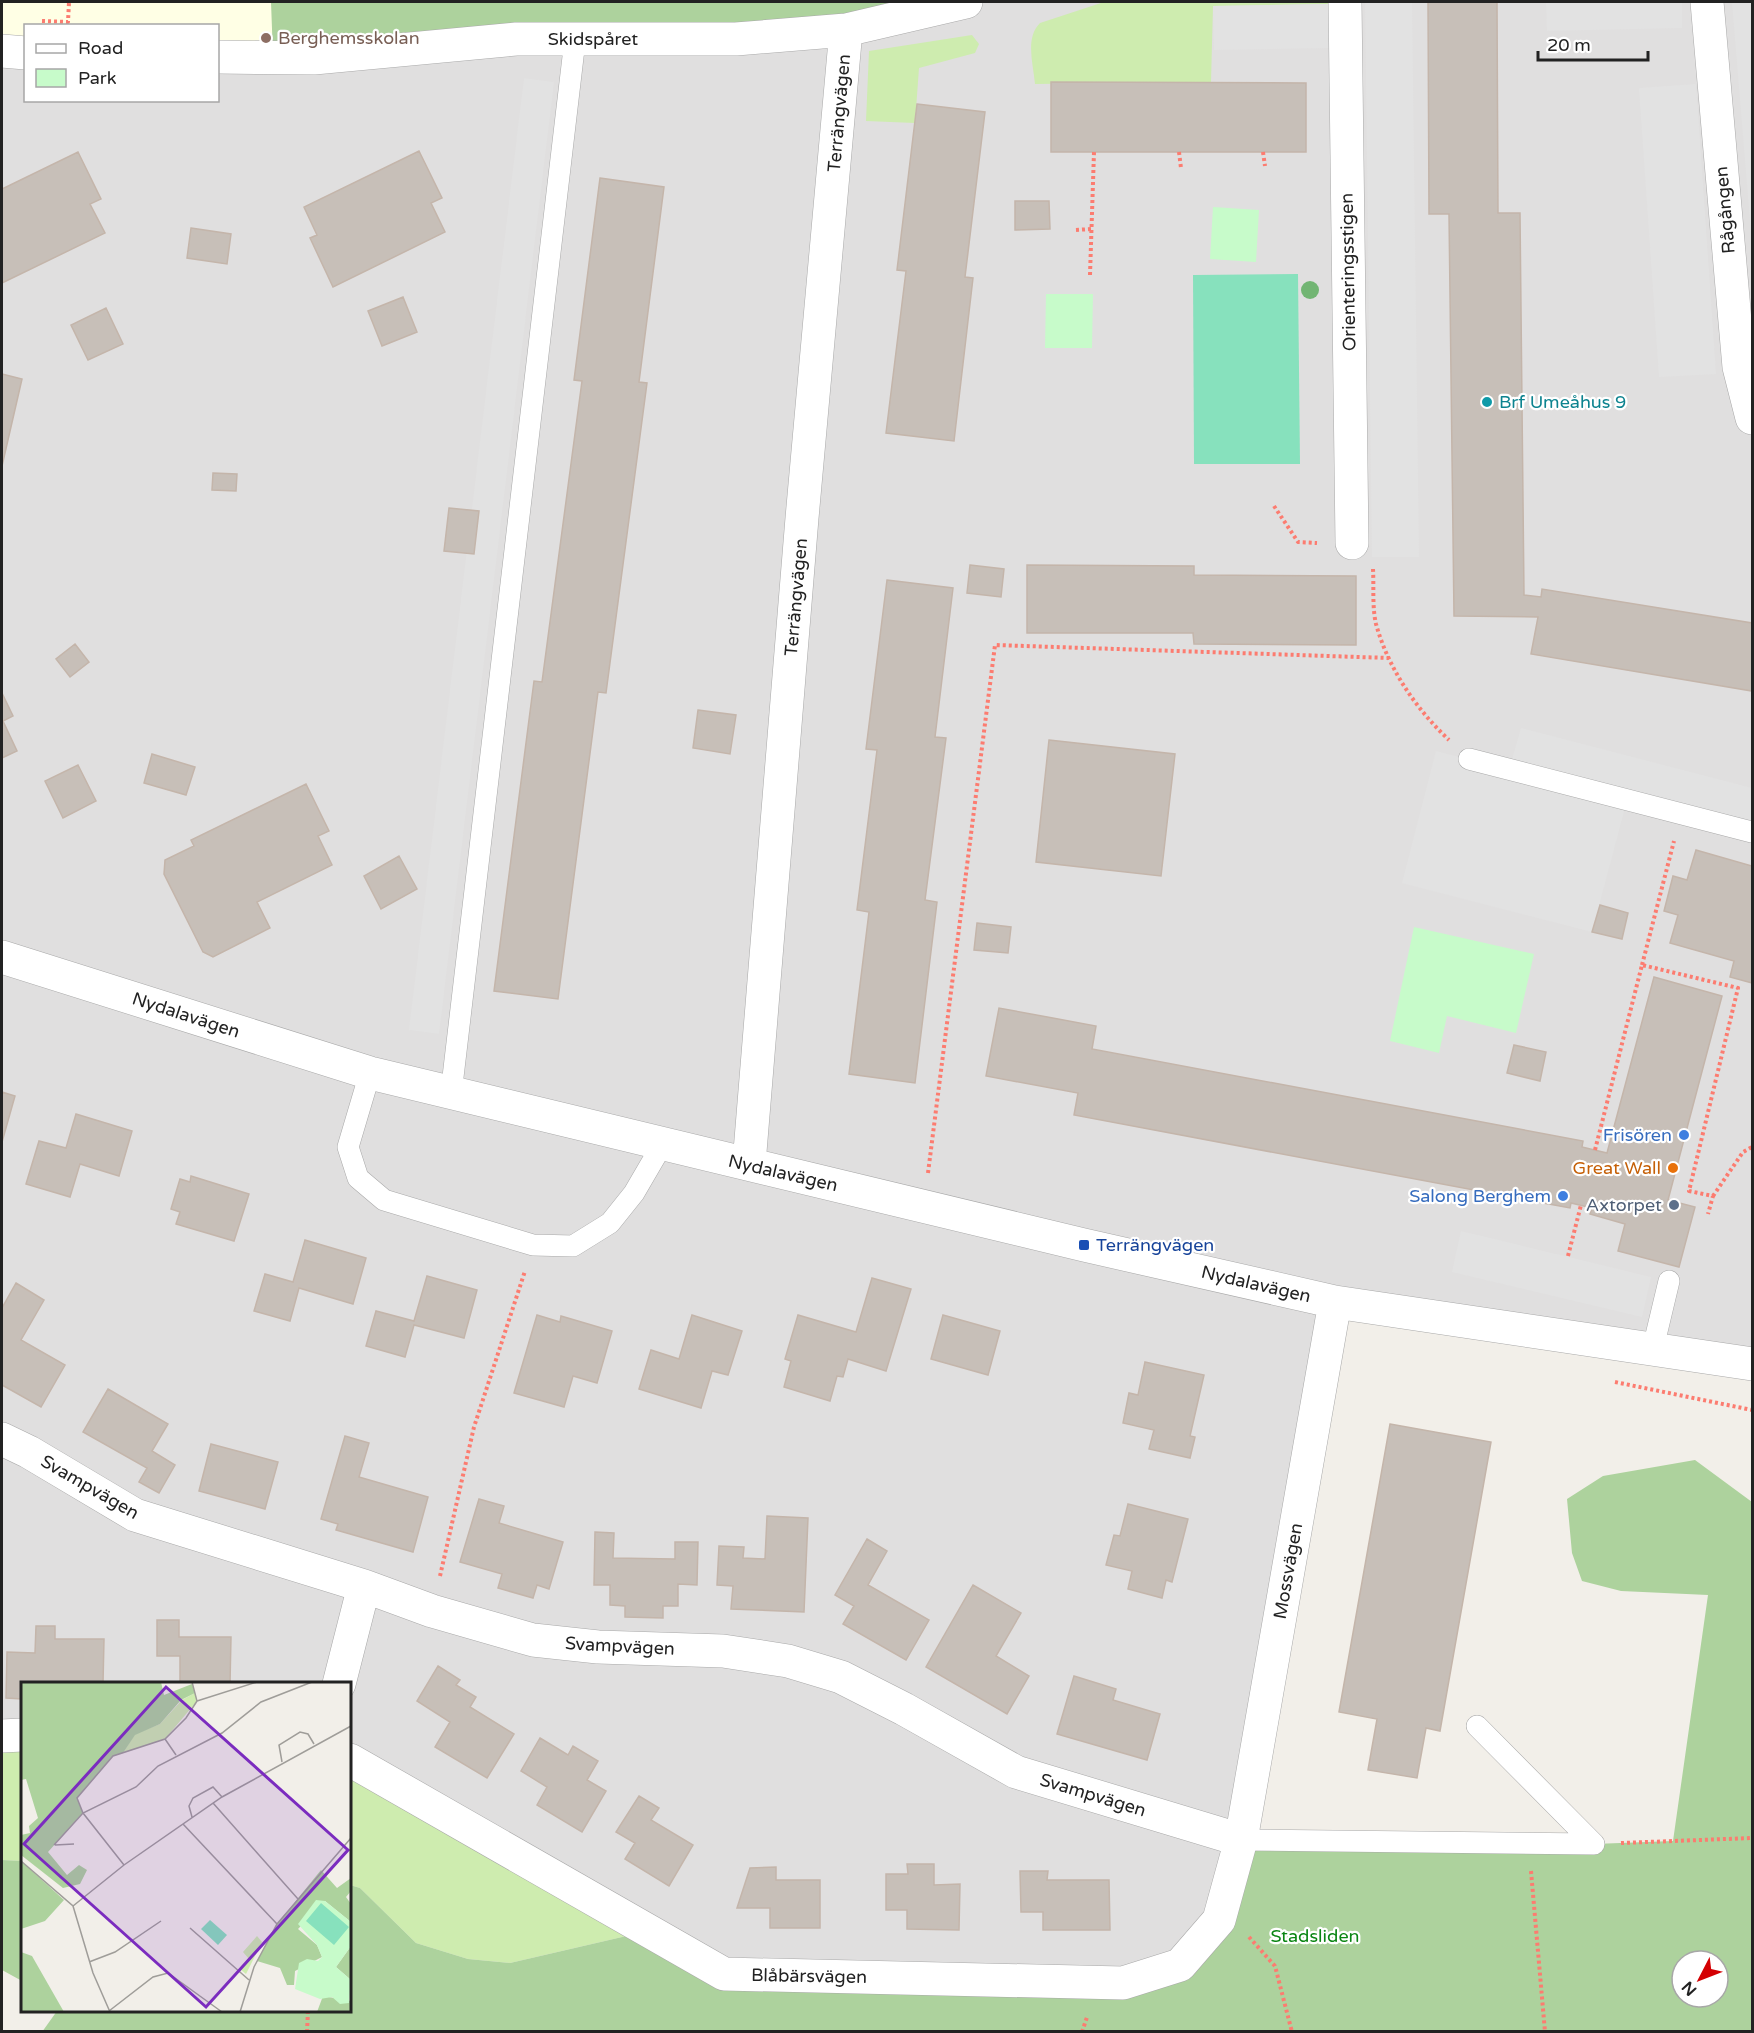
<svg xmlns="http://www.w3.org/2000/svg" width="1754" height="2033" font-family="'Varela Round',sans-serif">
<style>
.residential{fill:#e0dfdf;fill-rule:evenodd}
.education{fill:#ffffe5}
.grass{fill:#ceecaf}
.forest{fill:#add29d;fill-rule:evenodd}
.park{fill:#c7fbca}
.pitch{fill:#87e1bd}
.parking{fill:#e2e2e2}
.building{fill:#c7bfb8;stroke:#c4b5aa;stroke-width:1.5}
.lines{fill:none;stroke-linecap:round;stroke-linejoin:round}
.service-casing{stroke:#a9a9a9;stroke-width:22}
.minor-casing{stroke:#a9a9a9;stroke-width:34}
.path{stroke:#fc7c70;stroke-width:4;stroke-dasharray:3 3;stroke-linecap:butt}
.service{stroke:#fff;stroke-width:21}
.minor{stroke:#fff;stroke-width:33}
.tree{fill:#72b573}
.education-dot{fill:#8d6e63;stroke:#fff;stroke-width:2}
.culture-dot{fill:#0f9aa8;stroke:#fff;stroke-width:2}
.shop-dot{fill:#3f7fe0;stroke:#fff;stroke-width:2}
.food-dot{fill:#e8710a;stroke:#fff;stroke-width:2}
.service-dot{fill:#5c6f8a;stroke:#fff;stroke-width:2}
.transit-dot{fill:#1a4fb4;stroke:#fff;stroke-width:2}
.labels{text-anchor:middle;stroke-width:4.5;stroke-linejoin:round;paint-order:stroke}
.education-label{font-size:18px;fill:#785e54;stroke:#fff;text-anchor:start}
.street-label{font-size:18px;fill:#222;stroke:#fff}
.culture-label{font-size:18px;fill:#0d838f;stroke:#fff;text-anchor:start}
.shop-label{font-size:18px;fill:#366cbe;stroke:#fff;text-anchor:end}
.food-label{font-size:18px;fill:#c56008;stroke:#fff;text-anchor:end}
.service-label{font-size:18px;fill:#4e5e75;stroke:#fff;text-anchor:end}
.transit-label{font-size:18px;fill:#164399;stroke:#fff;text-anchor:start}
.park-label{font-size:18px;fill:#0a8513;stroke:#fff}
.inset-road{fill:none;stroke:#9f9d99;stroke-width:1.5}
.view{fill:#7b2cbf;fill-opacity:0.15;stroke:#7b2cbf;stroke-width:3}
.inset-edge{fill:none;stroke:#222;stroke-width:3}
</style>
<rect width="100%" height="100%" fill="#f2efe9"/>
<path class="residential" d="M2 2H1752V1364L1335 1302 1241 1840 1180 1965 724 1974 350 1760V1684H22V1735L2 1736ZM26 26H218V100H26Z"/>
<path class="education" d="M2 2H315L314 58 218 57V26H26L25 53 2 51Z"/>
<path class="grass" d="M1104 2H1329V4L1213 6 1211 82 1035 84C1033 63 1025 38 1040 23Z
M972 35 979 44 975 53 919 68 915 123 866 121 869 51Z
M22 1735V1861L2 1860V1736Z
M350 1760 648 1931 510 1963 468 1959 416 1943 360 1888 350 1885Z"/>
<path class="forest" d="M271 2H966L846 30 273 56Z
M1695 1460 1752 1502V2031L42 2032 57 2011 350 2010V1885L360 1888 416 1943 468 1959 510 1963 648 1931 724 1974 1180 1965 1241 1840 1594 1844 1673 1841 1708 1595 1621 1591 1582 1581 1572 1553 1567 1499 1603 1476ZM1682 1961H1718V1997H1682Z
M2 1860 22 1861V1981L2 1970Z"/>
<path class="park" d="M1213 207 1259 210 1256 262 1210 259Z
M1046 294H1093L1092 348H1045Z
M1414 927 1534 954 1516 1033 1447 1016 1439 1053 1390 1041Z"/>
<path class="pitch" d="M1298 274 1300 464H1194L1193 275Z"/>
<path class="parking" d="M1365 2H1412L1419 557H1372Z
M1546 2H1682V28L1547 31Z
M1732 2H1752V245Z
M1329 4V48L1214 50 1213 6Z
M524 78 554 82 439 1034 409 1030Z
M1696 84 1716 374 1659 377 1639 88Z
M1521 728 1752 788V832L1627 800 1592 932 1402 883 1436 751 1509 770Z
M1461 1231 1651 1277 1642 1317 1452 1272Z"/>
<path class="building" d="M1428 2H1497L1498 213H1520L1524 595 1541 597 1542 589 1752 623V691L1531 654 1538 617 1454 616 1449 214H1429Z
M1051 82 1306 83V152H1051Z
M917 104 985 112 965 277 973 278 954 441 886 433 906 271 897 270Z
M419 151 442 198 431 203 445 232 333 287 310 238 317 235 304 207Z
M78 152 101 199 90 204 105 233 2 283V189Z
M600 178 664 187 639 382 647 383 606 693 598 692 558 999 494 991 534 681 542 682 582 381 574 380Z
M1015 201H1049L1050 229 1015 230Z
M191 228 231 234 227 264 187 258Z
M403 297 417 332 382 346 368 311Z
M106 308 123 344 88 360 71 325Z
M2 374 22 379 2 466Z
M213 473 237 474 236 491 212 490Z
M449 508 479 511 474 554 444 551Z
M970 565 1004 569 1001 597 967 593Z
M1027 565 1194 566V575L1356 576V645L1194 644 1193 633H1027Z
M887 580 953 588 935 737 946 738 925 900 937 902 915 1083 849 1074 869 912 857 910 877 750 866 749Z
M75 644 89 662 70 677 56 659Z
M2 693 13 716 3 721 17 751 2 758Z
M698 710 736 715 730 754 693 748Z
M1049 740 1175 754 1161 876 1036 862Z
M152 754 195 767 186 795 144 783Z
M78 765 96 801 63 818 45 781Z
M306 784 329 831 318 836 332 865 257 902 270 928 213 957 203 952 164 874 165 860 194 846 191 840Z
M1696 850 1752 866V983L1730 977 1734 961 1670 943 1678 915 1664 911 1673 876 1687 880Z
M399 856 417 889 381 909 364 876Z
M1600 905 1628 913 1622 939 1592 932Z
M977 923 1011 927 1008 953 974 950Z
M1654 977 1722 996 1668 1200 1695 1207 1679 1267 1618 1251 1625 1224 1590 1214 1592 1208 1571 1203 1570 1208 1074 1115 1078 1093 986 1076 999 1008 1096 1026 1092 1049 1583 1141 1582 1147 1607 1153Z
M1514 1045 1546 1052 1540 1081 1507 1073Z
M2 1092 15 1096 2 1142Z
M76 1114 132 1131 119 1176 80 1164 70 1197 26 1184 39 1141 66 1148Z
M191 1176 249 1194 234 1241 176 1224 180 1212 171 1209 180 1179 190 1182Z
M305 1240 366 1258 353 1304 299 1288 290 1321 254 1311 265 1274 293 1282Z
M427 1276 477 1290 464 1338 414 1325 405 1357 366 1346 376 1311 414 1321Z
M872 1278 911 1289 886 1371 848 1359 843 1377 837 1376 830 1401 784 1387 791 1361 785 1359 798 1315 856 1332Z
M16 1283 44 1300 21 1340 65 1365 41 1407 2 1385V1308Z
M537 1315 560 1322 561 1316 612 1331 597 1383 573 1376 564 1407 514 1393Z
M692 1315 742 1331 728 1375 712 1371 701 1408 639 1389 651 1350 679 1359Z
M943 1315 1000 1331 988 1375 931 1359Z
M1145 1362 1204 1375 1190 1436 1195 1437 1190 1458 1149 1449 1154 1430 1123 1423 1129 1393 1138 1395Z
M108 1389 168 1424 152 1451 175 1465 159 1493 139 1482 147 1468 83 1432Z
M1390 1424 1491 1442 1440 1731 1426 1728 1417 1778 1368 1770 1377 1719 1339 1712Z
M345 1436 369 1443 359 1477 428 1497 413 1552 336 1530 338 1524 321 1519Z
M211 1444 278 1462 265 1509 199 1491Z
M479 1499 504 1506 499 1523 563 1542 549 1589 537 1585 533 1598 498 1588 502 1574 460 1562Z
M1128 1504 1188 1519 1172 1582 1166 1580 1162 1598 1128 1589 1132 1571 1106 1565 1114 1535 1120 1536Z
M767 1516 808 1518 804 1612 731 1609 733 1586 717 1585 719 1546 744 1547 743 1558 765 1559Z
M595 1532 614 1533 613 1558 675 1559V1542H698L697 1585 678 1584V1606H663V1618L625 1617V1606L610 1605V1585H594Z
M867 1539 887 1551 868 1585 929 1620 906 1660 843 1624 854 1606 835 1595Z
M973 1585 1021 1613 996 1656 1029 1676 1007 1714 926 1667Z
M157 1620H179V1637H231L230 1684H180V1656H157Z
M36 1626H55V1639H104L103 1684H22V1699L6 1698 7 1652 35 1653Z
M438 1666 460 1680 456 1685 476 1697 470 1707 514 1734 487 1778 435 1747 450 1722 417 1701Z
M1074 1676 1116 1689 1113 1700 1160 1714 1147 1760 1057 1734Z
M540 1738 568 1755 573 1746 598 1761 587 1780 606 1791 582 1832 537 1805 547 1787 521 1771Z
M639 1796 659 1808 651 1820 693 1845 669 1886 625 1859 635 1843 616 1832Z
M907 1864H934V1885L960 1884 959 1930 907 1929V1910H886V1874H908Z
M776 1867V1880H820V1928H770V1908H737L750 1868Z
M1020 1871H1048L1047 1880H1109L1110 1930H1043V1912H1021Z"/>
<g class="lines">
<g class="service-casing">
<path id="service" d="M1469 759 1752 832
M370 1073 348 1147 358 1178 384 1200 533 1245 573 1246 610 1223 634 1193 662 1145
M451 1094 575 40
M1653 1348 1669 1281
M1477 1726 1594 1844
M1241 1840 1594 1844"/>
</g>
<g class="minor-casing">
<path id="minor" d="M1345 2 1352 543
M1707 2 1739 367 1752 418
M2 51 26 53
M218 57 314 58 516 39H736L846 30 966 2
M2 957 370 1073 1084 1245 1335 1302 1752 1364
M749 1164 802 518 846 30
M2 1439 29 1452 135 1515 364 1586 432 1611 533 1640 598 1647 723 1651 788 1661 841 1677 904 1709 1016 1772 1241 1840
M339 1684 364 1586
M2 1736 22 1735
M350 1760 724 1974 1123 1983 1180 1965 1219 1920 1241 1840 1335 1302"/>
</g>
<path class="path" d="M42 21 68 22 69 2
M1179 152 1181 168
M1263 152 1265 166
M1076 230 1091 229
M1090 275 1094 152
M1274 506 1298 542 1317 543
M1373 569C1374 586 1372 607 1376 624 1388 668 1416 709 1449 740
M1642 965 1674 841
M1595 1150 1642 965 1738 988 1689 1191 1713 1196 1708 1214
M928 1173 995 645 1389 658
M1713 1196 1743 1152 1752 1147
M1568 1256 1581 1205
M1615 1382 1752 1410
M440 1576 474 1427 525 1271
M1621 1843 1752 1838
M1531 1871 1545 2032
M1249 1937 1275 1966 1292 2032
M307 2032 308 2010
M1082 2032 1087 2017"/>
<use href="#service" class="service"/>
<use href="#minor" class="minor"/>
</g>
<circle class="tree" cx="1310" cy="290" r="9"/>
<circle class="education-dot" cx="266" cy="38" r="6"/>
<circle class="culture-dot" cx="1487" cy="402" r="6"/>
<g class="shop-dot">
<circle cx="1684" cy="1135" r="6"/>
<circle cx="1563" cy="1196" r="6"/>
</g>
<circle class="food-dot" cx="1673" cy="1168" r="6"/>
<circle class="service-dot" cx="1674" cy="1205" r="6"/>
<rect class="transit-dot" x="1078" y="1239" width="12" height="12" rx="3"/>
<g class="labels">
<g class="education-label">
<text x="278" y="44">Berghemsskolan</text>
</g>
<g class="street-label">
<text x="593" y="45">Skidspåret</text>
<text transform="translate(839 113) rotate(-85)" y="6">Terrängvägen</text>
<text transform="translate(1725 210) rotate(-95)" y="6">Rågången</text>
<text transform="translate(1348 272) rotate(-91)" y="6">Orienteringsstigen</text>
<text transform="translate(796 597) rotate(-85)" y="6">Terrängvägen</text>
<text transform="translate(186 1015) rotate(18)" y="6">Nydalavägen</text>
<text transform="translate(783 1173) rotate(13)" y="6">Nydalavägen</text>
<text transform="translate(1256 1284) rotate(13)" y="6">Nydalavägen</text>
<text transform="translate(90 1487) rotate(30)" y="6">Svampvägen</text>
<text transform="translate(1288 1571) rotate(-80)" y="6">Mossvägen</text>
<text transform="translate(620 1646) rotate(3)" y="6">Svampvägen</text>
<text transform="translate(1093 1795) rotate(17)" y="6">Svampvägen</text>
<text transform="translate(809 1976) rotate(1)" y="6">Blåbärsvägen</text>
</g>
<g class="culture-label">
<text x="1499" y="408">Brf Umeåhus 9</text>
</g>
<g class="shop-label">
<text x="1672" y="1141">Frisören</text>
<text x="1551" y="1202">Salong Berghem</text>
</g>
<g class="food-label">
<text x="1661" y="1174">Great Wall</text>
</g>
<g class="service-label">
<text x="1662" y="1211">Axtorpet</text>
</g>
<g class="transit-label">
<text x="1096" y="1251">Terrängvägen</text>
</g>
<g class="park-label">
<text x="1315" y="1942">Stadsliden</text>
</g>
</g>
<g transform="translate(21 1682)">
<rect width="330" height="330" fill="#f2efe9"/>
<path d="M174 11 176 19 144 57 102 71 114 52 139 42 161 18ZM236 254 241 260 225 292 219 287 228 277 222 270Z" fill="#ceecaf"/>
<path d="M0 0H140L143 13 171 2 174 11 160 18 139 42 114 53 102 71 92 74 56 116 62 131 27 170 46 193 58 183 66 188 59 202 42 206 0 173V153L9 151 8 144 17 136 5 97 0 98ZM0 179 43 218 24 239 0 247ZM300 188 316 206 330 196V209L325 215 330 222V240L304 219 277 247 296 263 301 275 274 289 273 303H266L259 286 236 279 256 242ZM330 264V298L315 285ZM0 270 11 274 43 330H0ZM302 314 330 319V330H296Z" fill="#add29d"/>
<path d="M295 218 304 219 330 240V264L315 285 330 298 328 321 319 322 311 315 299 317 274 307 278 281 286 277 297 279 301 275 296 263 277 242Z" fill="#c7fbca"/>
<path d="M300 221 328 245 313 263 285 239ZM189 238 206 253 197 263 180 247Z" fill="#87e1bd"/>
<path class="inset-road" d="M176 19 236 0M144 57 155 73M261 80 258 63 279 50 287 52 293 62M192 121 277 217M171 135 168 124 172 116 192 105 201 115M162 142 256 242M33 163 62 131 115 105 137 84 201 51 240 20 291 0M34 163 53 162M0 179 52 224 72 291 89 330M103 183 62 131 56 116 92 74 144 57 165 36 176 19 171 0M52 224 103 183 201 115 330 44M169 246 228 298M68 280 94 270 140 239M88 329 132 295 147 291 201 330M219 330 233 285 256 242 330 156"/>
<path class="view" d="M145 5 327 168 185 325 3 162Z"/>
<rect width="330" height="330" class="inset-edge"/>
</g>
<rect width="1754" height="2033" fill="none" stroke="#222222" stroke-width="6"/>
<rect x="24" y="24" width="195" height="78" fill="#ffffff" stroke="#a7a7a7" stroke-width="1.5"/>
<rect x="36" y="44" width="30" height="9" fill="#ffffff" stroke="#a7a7a7" stroke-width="1.5"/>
<text x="78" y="54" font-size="18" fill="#222222">Road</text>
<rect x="36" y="69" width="30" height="18" fill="#c7fbca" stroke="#a7a7a7" stroke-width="1.5"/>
<text x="78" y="84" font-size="18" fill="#222222">Park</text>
<g transform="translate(1700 1979) rotate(228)"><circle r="28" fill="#ffffff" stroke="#a7a7a7" stroke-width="1.5"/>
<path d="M0-4.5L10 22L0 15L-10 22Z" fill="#d40003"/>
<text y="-9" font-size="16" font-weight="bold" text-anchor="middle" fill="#222222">N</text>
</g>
<path d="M1538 51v9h110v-9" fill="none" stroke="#222222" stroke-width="3"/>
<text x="1547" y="51" font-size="18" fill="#222222" stroke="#ffffff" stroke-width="4.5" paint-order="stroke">20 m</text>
</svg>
